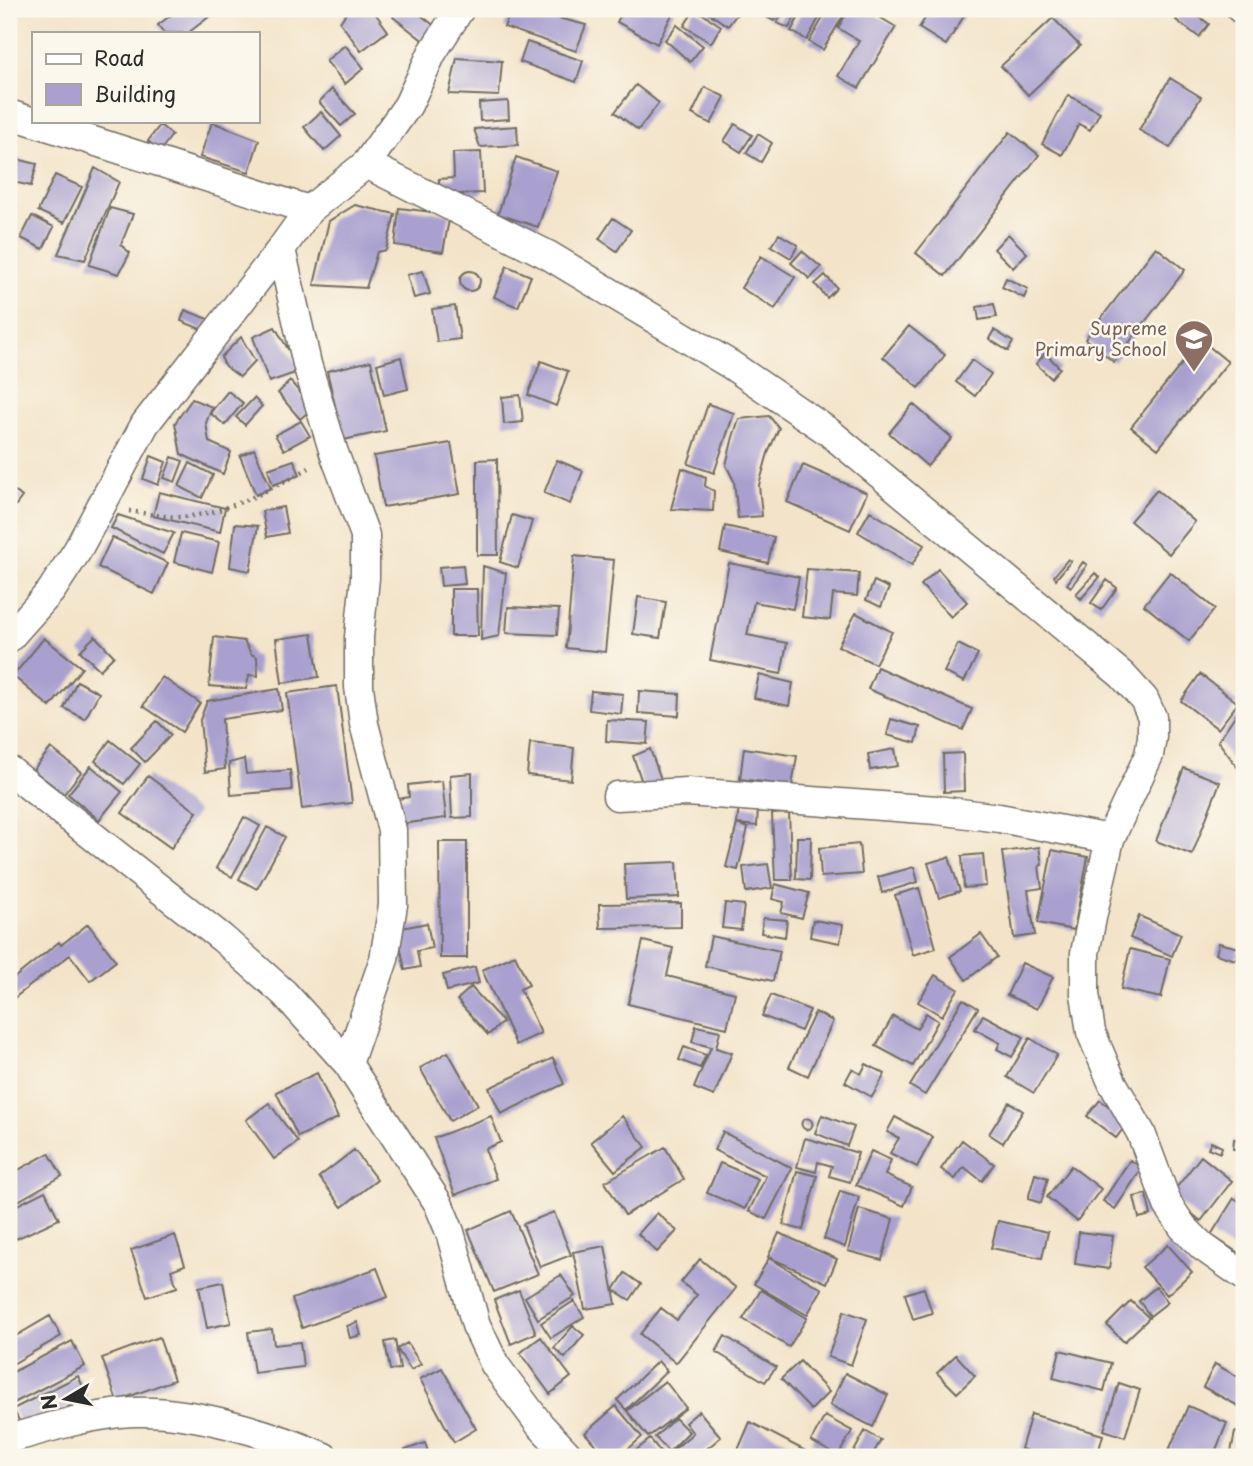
<svg xmlns="http://www.w3.org/2000/svg" width="1253" height="1466" font-family="'Playpen Sans',sans-serif">
<style>
.building{fill:#a9a0cf}
.lines{fill:none;stroke-linecap:round;stroke-linejoin:round}
.minor-casing{stroke:#716c62;stroke-width:31}
.path{stroke:#716c62;stroke-width:4.5;stroke-dasharray:2 5;stroke-linecap:butt}
.minor{stroke:#fff;stroke-width:28}
.labels{text-anchor:middle;stroke-width:5;stroke-linejoin:round;paint-order:stroke}
.education-label{font-size:18px;fill:#785e54;stroke:#fbf7ec;text-anchor:end}
</style>
<rect width="100%" height="100%" fill="#fbf7ec"/>
<filter id="ink" filterUnits="userSpaceOnUse"><feTurbulence type="fractalNoise" baseFrequency=".0143" numOctaves="2"/><feDisplacementMap in="SourceGraphic" scale="14" xChannelSelector="R" yChannelSelector="G"/><feConvolveMatrix kernelMatrix="1 2 1 2 8 2 1 2 1" color-interpolation-filters="sRGB"/></filter>
<filter id="wash" filterUnits="userSpaceOnUse"><feTurbulence type="fractalNoise" baseFrequency=".00686" numOctaves="4" result="noise"/><feDisplacementMap in="SourceGraphic" scale="28" xChannelSelector="R" yChannelSelector="G"/><feGaussianBlur stdDeviation="1.57" result="paint"/><feColorMatrix in="noise" values="0 0 0 0 0 0 0 0 0 0 0 0 0 0 0 0 0 1.4 0 .05"/><feComposite in="paint" operator="in"/></filter>
<g filter="url(#wash)">
<rect width="100%" height="100%" fill="#f3e4c9"/>
<g id="blocks">
<path class="building" d="M179 9H219L188 33H164L158 25Z
M349 9H372L388 31 361 51 340 22Z
M399 9H413L436 27 425 42 393 17Z
M512 9H522L586 25 576 51 504 27Z
M624 9H675L657 44 617 22Z
M695 9 721 26 711 43 684 26Z
M703 9H735L739 11 728 26Z
M752 9H781L774 21Z
M784 9H799L789 28 777 23Z
M803 9H824L807 40 791 31Z
M828 9H847L823 50 809 42Z
M849 9H866L896 27 859 88 838 76 859 41 838 28Z
M931 9H952L964 16 946 45 919 28Z
M1184 9H1188L1209 24 1199 37 1176 20Z
M1053 18 1080 46 1028 95 1001 66Z
M677 25 703 46 690 62 665 40Z
M527 42 583 61 576 82 520 62Z
M345 45 364 68 345 84 326 61Z
M457 58 502 61 499 96 449 94Z
M1170 78 1201 97 1170 148 1139 130Z
M636 85 659 103 638 130 615 112Z
M705 87 725 97 711 124 692 114Z
M332 89 355 114 341 126 319 102Z
M1068 95 1100 112 1090 130 1079 124 1062 155 1042 144Z
M508 101 509 119 480 121 479 103Z
M321 112 341 136 324 151 304 127Z
M212 122 259 140 249 172 200 157Z
M735 124 752 135 741 152 724 141Z
M160 125 172 135 160 151 148 141Z
M517 126 518 145 480 147 474 129Z
M1010 132 1039 155 945 276 916 253Z
M758 134 772 143 761 162 746 153Z
M481 152 483 193 439 195V179L454 178 453 153Z
M9 157 37 164 31 186 9 181Z
M516 157 557 171 538 227 498 214Z
M95 168 119 182 85 260 58 254Z
M55 175 82 187 64 223 38 211Z
M355 205 395 214 386 250 377 252 366 288 314 285 329 221Z
M110 208 133 214 121 245 130 253 119 274 89 265Z
M399 208 450 214 443 252 395 245Z
M32 216 54 227 43 249 21 238Z
M613 218 631 230 617 251 599 239Z
M779 234 798 245 791 258 771 246Z
M1008 234 1027 253 1013 268 994 249Z
M1156 247 1185 270 1114 362 1085 339Z
M802 251 821 267 810 279 791 263Z
M761 256 795 277 775 309 741 288Z
M507 266 531 276 518 307 494 297Z
M423 271 430 294 414 298 407 275Z
M460 281a10 10 0 1 1 20 0a10 10 0 1 1-20 0Z
M825 275 837 288 827 298 815 284Z
M1006 278 1028 289 1024 298 1002 287Z
M994 304 997 317 979 320 977 307Z
M455 306 460 339 437 342 432 309Z
M185 310 208 319 203 330 181 321Z
M909 326 945 355 919 388 883 357Z
M275 327 301 371 269 382 253 337Z
M994 330 1013 342 1008 351 989 339Z
M241 337 255 361 240 377 225 366 221 357Z
M1201 340 1228 362 1158 449 1131 427Z
M1045 353 1060 368 1051 378 1036 364Z
M401 357 408 389 384 395 377 364Z
M972 360 991 374 975 396 956 382Z
M371 361 386 431 343 440 327 371Z
M541 361 568 371 556 406 528 395Z
M290 381 313 408 300 419 278 393Z
M228 391 243 403 225 425 210 413Z
M520 395 523 422 504 424 502 397Z
M254 398 262 406 245 425 236 417Z
M192 399 212 407 206 423 209 442 231 452 223 474 181 454 175 423Z
M708 404 734 413 714 473 688 464Z
M913 404 952 438 927 466 889 433Z
M769 416 779 428 768 453 759 485 762 516 738 518 734 481 726 465 733 437 739 419Z
M301 421 310 436 284 450 275 435Z
M451 443 460 494 383 507 374 456Z
M254 449 271 488 256 495 240 456Z
M151 456 166 462 158 485 143 479Z
M172 457 183 461 175 482 164 478Z
M497 459 498 555H477V460Z
M294 460 300 475 273 485 268 469Z
M557 460 583 471 570 504 544 493Z
M190 463 213 475 202 498 179 486Z
M803 465 867 493 850 530 787 502Z
M682 468 706 477 705 486 714 491 713 511 671 509Z
M9 486 22 497 9 514Z
M1157 490 1195 522 1169 554 1130 521Z
M159 492 225 508 220 532 153 516Z
M283 507 288 533 267 537 262 511Z
M870 511 924 545 912 565 858 532Z
M118 515 174 533 163 554 111 528Z
M512 515 532 521 518 568 500 562Z
M235 524 258 526 250 571 230 567Z
M725 526 774 537 768 563 720 552Z
M181 533 219 542 212 572 174 562Z
M112 537 168 563 154 594 98 567Z
M574 556 614 560 605 652 566 648Z
M1068 559 1071 561 1056 579 1054 576Z
M1083 562 1087 565 1071 587 1067 584Z
M729 563 799 577 793 609 754 602 747 635 787 643 781 674 710 660Z
M463 565 465 584 441 586 439 567Z
M483 566 506 573 499 636 481 640Z
M807 569 859 573 857 596 833 594 830 620 802 617Z
M938 569 967 602 951 617 921 585Z
M1170 572 1215 609 1189 641 1144 605Z
M1095 573 1100 577 1081 599 1076 594Z
M1107 580 1117 588 1101 610 1091 603Z
M874 581 889 588 881 607 866 600Z
M451 589H477L478 636H451Z
M638 597 666 602 660 638 633 634Z
M508 607 559 609 557 635 506 633Z
M856 613 892 632 875 664 838 646Z
M312 634 319 677 282 683 276 639Z
M95 636 114 656 100 670 80 651Z
M214 637 244 641 251 654 257 657 258 676 249 675 246 689 209 686Z
M44 638 82 668 50 707 13 676Z
M958 644 978 654 964 682 944 672Z
M877 667 972 709 963 730 868 689Z
M1200 674 1238 703 1218 729 1181 701Z
M759 675 793 683 789 706 754 698Z
M162 677 200 703 182 732 143 706Z
M77 681 99 693 85 719 64 708Z
M337 686 352 803 302 809 287 693Z
M279 689 282 710 222 719 225 769 205 772 200 720 207 701Z
M591 691 623 694 621 714 589 710Z
M639 691 680 694 679 716 638 713Z
M1240 708 1244 714V763L1238 768 1218 741Z
M891 719 920 727 916 743 887 735Z
M607 720 649 722 647 744 606 741Z
M157 721 171 735 145 762 131 748Z
M110 740 140 764 124 784 95 761Z
M530 743 574 748 571 780 527 775Z
M51 748 81 772 64 794 33 770Z
M744 748 797 756 792 786 740 779Z
M650 749 662 782 644 788 633 756Z
M895 749 898 766 870 770 868 754Z
M963 753 964 791 944 792 943 754Z
M244 759 246 774 290 770 292 790 231 795 229 763Z
M91 766 122 792 99 820 68 794Z
M1184 768 1220 782 1192 855 1156 841Z
M472 773V817L452 818 450 775Z
M148 776 197 812 171 848 122 813Z
M442 781 446 818 401 824 398 799 409 797 408 785Z
M739 806 758 807 757 826 737 824Z
M789 813 792 880H775L772 814Z
M244 817 260 826 232 877 216 868Z
M737 824 748 828 738 870 726 867Z
M267 827 285 837 257 889 239 879Z
M797 837H811L810 880 796 879Z
M439 842H467V958H440Z
M859 844 862 874 821 877 819 848Z
M1039 847 1042 865 1039 866 1042 888 1028 890 1035 935 1014 938 1002 852Z
M1052 850 1088 857 1074 930 1038 923Z
M983 854 986 886 964 888 962 856Z
M949 857 960 891 939 898 928 863Z
M677 862 679 897 626 899 624 864Z
M768 864 772 888 746 892 743 867Z
M914 867 918 882 882 893 878 877Z
M775 884 809 893 802 918 781 913 784 902 772 899Z
M919 888 936 948 913 955 895 895Z
M681 903V927L600 928 599 904Z
M725 903 744 905 741 930 722 928Z
M1139 916 1181 934 1172 956 1130 938Z
M763 918 787 920 785 937 761 933Z
M813 920 843 925 840 943 810 937Z
M427 923 432 948 417 951 420 967 405 970 397 929Z
M88 924 116 961 90 981 70 955 9 1002V982L59 942 61 945Z
M981 934 997 957 966 980 950 957Z
M711 936 780 951 773 981 705 966Z
M643 941 673 948 667 976 735 993 727 1028 628 1004Z
M1219 943 1239 948 1236 960 1216 954Z
M1130 949 1170 959 1161 998 1121 989Z
M515 955 529 985 520 989 541 1033 516 1045 482 970Z
M1022 963 1053 977 1037 1009 1007 995Z
M475 967 479 983 447 991 443 975Z
M935 975 958 989 942 1016 918 1002Z
M471 987 503 1022 488 1035 457 1000Z
M771 995 810 1010 801 1031 762 1016Z
M963 999 978 1008 925 1095 910 1086Z
M815 1012 833 1021 808 1076 789 1067Z
M926 1013 938 1021 913 1066 876 1046 893 1016 917 1029Z
M983 1015 1024 1037 1012 1057 997 1049 1000 1043 975 1029Z
M696 1026 720 1031 716 1048 732 1053 714 1096 694 1088 711 1047 692 1042Z
M1030 1038 1057 1055 1034 1093 1007 1077Z
M684 1047 706 1055 700 1068 679 1060Z
M448 1052 478 1105 450 1121 420 1068Z
M553 1058 564 1084 501 1114 489 1088Z
M866 1064 885 1074 872 1097 845 1082 852 1069 861 1074Z
M317 1073 338 1118 298 1137 276 1092Z
M1100 1100 1129 1121 1116 1138 1087 1116Z
M1009 1102 1023 1111 1003 1143 989 1134Z
M269 1103 298 1142 274 1159 246 1120Z
M822 1115 854 1127 847 1146 815 1133Z
M491 1116 501 1142 485 1149 496 1179 455 1195 434 1138Z
M622 1116 646 1147 615 1171 591 1142Z
M895 1117 933 1137 917 1167 890 1153 899 1138 887 1132Z
M801.5 1124a5.5 5.5 0 1 1 11 0a5.5 5.5 0 1 1-11 0Z
M723 1132 792 1168 766 1219 749 1211 766 1176 714 1150Z
M805 1138 858 1153 850 1182 829 1176 832 1166 818 1162 816 1172 797 1167Z
M1234 1139 1244 1141V1151L1233 1149Z
M962 1140 994 1164 982 1181 964 1167 955 1179 941 1169Z
M1211 1142 1222 1147 1220 1153 1208 1148Z
M665 1147 684 1179 625 1215 605 1182Z
M354 1150 377 1180 342 1207 319 1177Z
M871 1151 891 1160 885 1175 912 1187 904 1206 856 1185Z
M49 1153 62 1176 9 1206V1175Z
M1201 1156 1232 1181 1201 1221 1170 1196Z
M1130 1160 1142 1168 1115 1209 1103 1201Z
M720 1163 758 1179 745 1209 707 1193Z
M1071 1166 1101 1189 1077 1221 1047 1197Z
M797 1171 817 1176 803 1230 783 1225Z
M1035 1174 1048 1178 1041 1203 1028 1199Z
M45 1191 59 1219 16 1239 9 1223V1209Z
M840 1191 859 1197 845 1247 824 1239Z
M1146 1194 1151 1215 1139 1218 1134 1197Z
M1234 1198 1244 1204V1247L1240 1254 1211 1235Z
M859 1209 893 1219 882 1260 848 1251Z
M511 1211 538 1274 494 1292 468 1230Z
M554 1212 571 1255 540 1267 523 1224Z
M657 1213 677 1231 657 1252 638 1234Z
M998 1221 1048 1232 1042 1258 991 1248Z
M1079 1232 1113 1236 1109 1269 1075 1264Z
M779 1233 837 1259 827 1283 768 1257Z
M175 1235 185 1265 171 1270 177 1287 147 1297 131 1250Z
M1168 1245 1192 1272 1167 1295 1142 1267Z
M605 1246 616 1304 585 1309 573 1252Z
M769 1258 822 1289 807 1315 754 1284Z
M700 1259 736 1288 676 1363 640 1334 661 1308 677 1320 697 1295 681 1282Z
M377 1268 388 1297 302 1328 292 1299Z
M625 1273 641 1284 630 1300 614 1290Z
M561 1275 575 1296 538 1319 525 1297Z
M223 1282 231 1323 207 1328 199 1287Z
M1156 1287 1168 1302 1150 1316 1139 1301Z
M924 1288 932 1313 913 1319 905 1294Z
M519 1290 536 1333 511 1344 494 1300Z
M761 1290 807 1318 789 1347 743 1319Z
M574 1301 584 1317 551 1338 541 1323Z
M1131 1301 1149 1318 1124 1342 1107 1325Z
M844 1311 867 1319 851 1365 828 1357Z
M50 1316 61 1336 9 1366V1340Z
M357 1322 361 1335 350 1338 347 1326Z
M573 1326 584 1335 565 1358 554 1348Z
M272 1329 274 1345 300 1342 303 1367 254 1373 248 1332Z
M725 1336 776 1367 765 1382 716 1352Z
M159 1337 174 1380 117 1401 102 1358Z
M541 1337 571 1377 550 1394 520 1353Z
M395 1340 400 1369 390 1370 385 1342Z
M72 1341 85 1366 12 1404 9 1397V1374Z
M407 1343 421 1364 411 1370 397 1349Z
M1060 1350 1111 1363 1104 1391 1053 1378Z
M956 1355 975 1376 957 1393 937 1373Z
M658 1361 667 1371 626 1410 617 1400Z
M800 1361 829 1392 811 1410 781 1379Z
M1215 1364 1244 1380V1409L1203 1387Z
M442 1368 476 1429 454 1442 420 1379Z
M845 1373 888 1395 873 1427 830 1405Z
M78 1376 88 1397 24 1430 13 1409Z
M665 1381 686 1408 648 1437 627 1411Z
M1119 1383 1140 1390 1125 1437 1104 1430Z
M616 1406 642 1437 619 1457H606L585 1433Z
M1188 1406 1227 1423 1213 1457H1166Z
M699 1411 721 1437 697 1457H628L650 1439 665 1457 693 1433 685 1423Z
M1031 1414 1103 1435 1097 1457H1048L1021 1449Z
M825 1416 852 1431 838 1456 811 1441Z
M675 1418 689 1432 669 1452 655 1437Z
M750 1422 817 1457H735Z
M865 1431 881 1440 871 1457H851Z
M1235 1432 1244 1434V1457H1230Z
M425 1443 430 1457H408L405 1450Z"/>
</g>
</g>
<g filter="url(#ink)">
<use href="#blocks" fill-opacity="0" stroke="#716c62" stroke-width="2"/>
<g class="lines">
<g class="minor-casing">
<path id="minor" d="M1241 9 1244 10
M9 114 309 210
M366 164 548 255 731 365 829 432 1122 675 1144 699 1152 717V737L1149 755 1110 839 1093 913 1085 953V994L1091 1032 1112 1082 1141 1133 1168 1205 1183 1227 1203 1247 1244 1276
M9 638 51 591 77 551 145 424 281 249
M9 770 222 938 284 993 348 1064 438 1203 450 1232 476 1325 495 1365 540 1425 570 1457
M617 796 687 792 937 810 999 818 1110 839
M348 1064 384 959 393 905 392 830 364 724 359 687V637L365 578V535L334 453 307 364 281 249 309 210 366 164 408 105 432 53 460 9
M9 1439C46 1428 97 1413 136 1412 192 1410 273 1434 324 1457"/>
</g>
<path class="path" d="M129 511C145 513 162 517 178 517 222 516 272 489 309 468"/>
<use href="#minor" class="minor"/>
</g>
</g>
<defs>
<g id="school-pin" transform="scale(2.0125)"><path d="M0 17L-7.5 6A9.5 9.5 0 1 1 7.5 6Z" fill="#8d6e63" stroke="#fbf7ec"/><path d="M0-5L7-2L0 1L-7-2ZM-4 1L0 2.5L4 1V4Q0 6-4 4Z" fill="#fff"/></g>
</defs>
<g fill-rule="evenodd">
<use href="#school-pin" x="1194" y="339"/>
</g>
<g class="labels">
<g class="education-label">
<text x="1167" y="335">Supreme<tspan x="1167" dy="21">Primary School</tspan></text>
</g>
</g>
<rect width="1253" height="1466" fill="none" stroke="#fbf7ec" stroke-width="35"/>
<rect x="32" y="32" width="228" height="91" fill="#fbf7ec" stroke="#a8a59f" stroke-width="2"/>
<rect x="46" y="54" width="35" height="10" fill="#ffffff" stroke="#a8a59f" stroke-width="2"/>
<text x="94" y="66" font-size="21" fill="#2b2b2b">Road</text>
<rect x="46" y="84" width="35" height="21" fill="#a9a0cf" stroke="#a8a59f" stroke-width="2"/>
<text x="94" y="102" font-size="21" fill="#2b2b2b">Building</text>
<g transform="translate(66 1399) rotate(260)" stroke="#fbf7ec" stroke-width="5" paint-order="stroke">
<path d="M0-5L12 26L0 18L-12 26Z" fill="#2b2b2b"/>
<text y="-10" font-size="19" font-weight="bold" text-anchor="middle" fill="#2b2b2b">N</text>
</g>
</svg>
